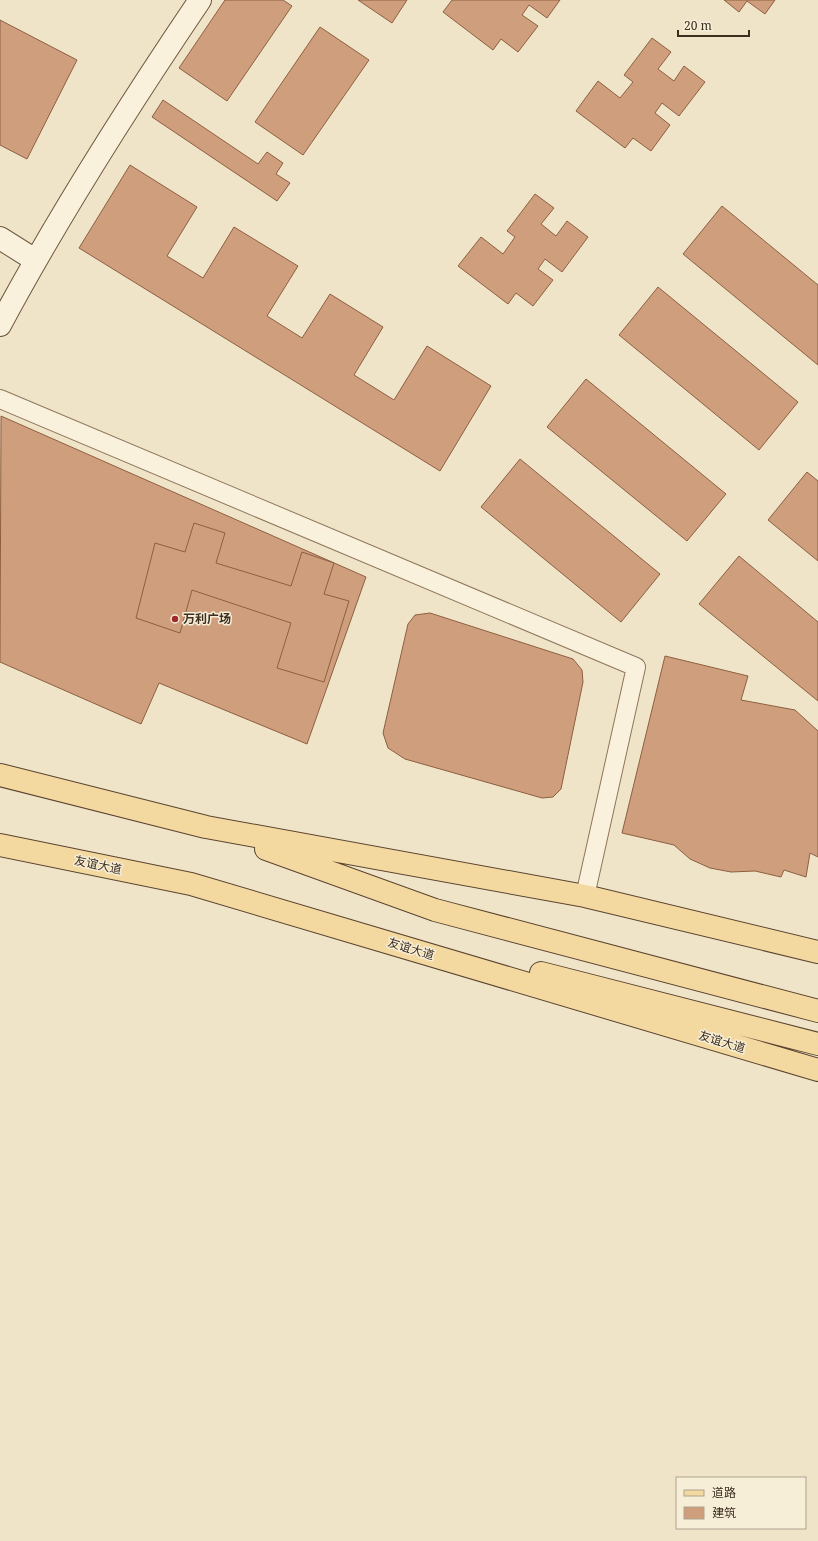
<svg xmlns="http://www.w3.org/2000/svg" width="818" height="1541" font-family="'Noto Serif','Noto Sans SC',serif">
<style>
.building{fill:#cf9f7d;stroke:#8d5f41}
.lines{fill:none;stroke-linecap:round;stroke-linejoin:round}
.street-casing{stroke:#8d765c;stroke-width:20}
.secondary-casing{stroke:#6f573f;stroke-width:24}
.primary-casing{stroke:#5b4430;stroke-width:24}
.street{stroke:#faf1dc;stroke-width:18}
.secondary{stroke:#faf1dc;stroke-width:22}
.primary{stroke:#f3d9a0;stroke-width:22}
.poi-dot{fill:#9e2a2b;stroke:#f7eed8;stroke-width:1.5}
.labels{text-anchor:middle;stroke-width:3;stroke-linejoin:round;paint-order:stroke}
.poi-label{font-size:12px;font-weight:bold;fill:#3d2e20;stroke:#f7eed8;text-anchor:start}
.street-label{font-size:12px;fill:#3d2e20;stroke:#f7eed8}
</style>
<rect width="100%" height="100%" fill="#f0e4c8"/>
<path class="building" d="M225 0H283L292 6 227 101 179 68Z
M358 0H407L392 23Z
M452 0H560L547 18 529 5 522 15 538 26 518 52 501 39 493 50 443 12Z
M724 0H775L765 14 747 1 739 12Z
M0 20 77 60 27 159 0 145Z
M320 27 369 60 303 155 255 122Z
M652 38 671 52 658 69 674 81 684 66 705 82 679 116 662 103 655 113 670 125 651 151 633 138 625 148 576 111 598 81 620 98 633 82 624 75Z
M163 100 258 164 267 152 283 163 276 174 290 183 277 201 152 117Z
M130 165 197 207 167 256 203 278 234 227 298 266 267 316 302 338 330 294 383 327 354 375 394 400 427 346 491 386 440 471 79 248Z
M535 194 554 208 541 224 556 236 567 221 588 237 562 272 545 259 538 269 553 280 533 306 516 293 508 304 458 266 481 237 503 254 515 237 507 231Z
M722 206 818 285V365L683 254Z
M658 287 798 402 759 450 619 335Z
M586 379 726 494 687 541 547 427Z
M1 416 366 577 307 744 159 683 141 724 0 662Z
M520 459 660 574 621 622 481 507Z
M807 472 818 481V561L768 520Z
M194 523 225 533 216 563 291 586 302 552 334 563 324 594 349 601 324 682 277 668 291 623 192 590 180 633 136 618 155 543 185 552Z
M739 556 818 622V701L699 604Z
M430 613 573 659 582 670 583 682 561 789 553 797 542 798 405 759 388 748 383 733 408 624 415 615Z
M665 656 748 676 741 700 795 710 818 731V857L810 853 806 877 784 870 781 877 755 871 731 872 710 868 690 859 674 845 622 833Z"/>
<g class="lines">
<g class="street-casing">
<path id="street" d="M0 399 636 667 585 896"/>
</g>
<g class="secondary-casing">
<path id="secondary" d="M0 238 35 260
M0 325C60 213 129 105 200 0"/>
</g>
<g class="primary-casing">
<path id="primary" d="M0 775 206 827 585 896 818 952
M0 845 191 884 818 1070
M266 849 435 910 818 1011
M541 973 818 1044"/>
</g>
<use href="#street" class="street"/>
<use href="#secondary" class="secondary"/>
<use href="#primary" class="primary"/>
</g>
<circle class="poi-dot" cx="175" cy="619" r="4"/>
<g class="labels">
<g class="poi-label">
<text x="183" y="623">万利广场</text>
</g>
<g class="street-label">
<text transform="translate(98 865) rotate(12)" y="4">友谊大道</text>
<text transform="translate(411 949) rotate(17)" y="4">友谊大道</text>
<text transform="translate(722 1042) rotate(17)" y="4">友谊大道</text>
</g>
</g>
<rect x="676" y="1477" width="130" height="52" fill="#f7eed8" stroke="#ada18e"/>
<rect x="684" y="1490" width="20" height="6" fill="#f3d9a0" stroke="#ada18e"/>
<text x="712" y="1497" font-size="12" fill="#3d2e20">道路</text>
<rect x="684" y="1507" width="20" height="12" fill="#cf9f7d" stroke="#ada18e"/>
<text x="712" y="1517" font-size="12" fill="#3d2e20">建筑</text>
<path d="M678 30v6h71v-6" fill="none" stroke="#3d2e20" stroke-width="2"/>
<text x="684" y="30" font-size="12" fill="#3d2e20" stroke="#f7eed8" stroke-width="3" paint-order="stroke">20 m</text>
</svg>
